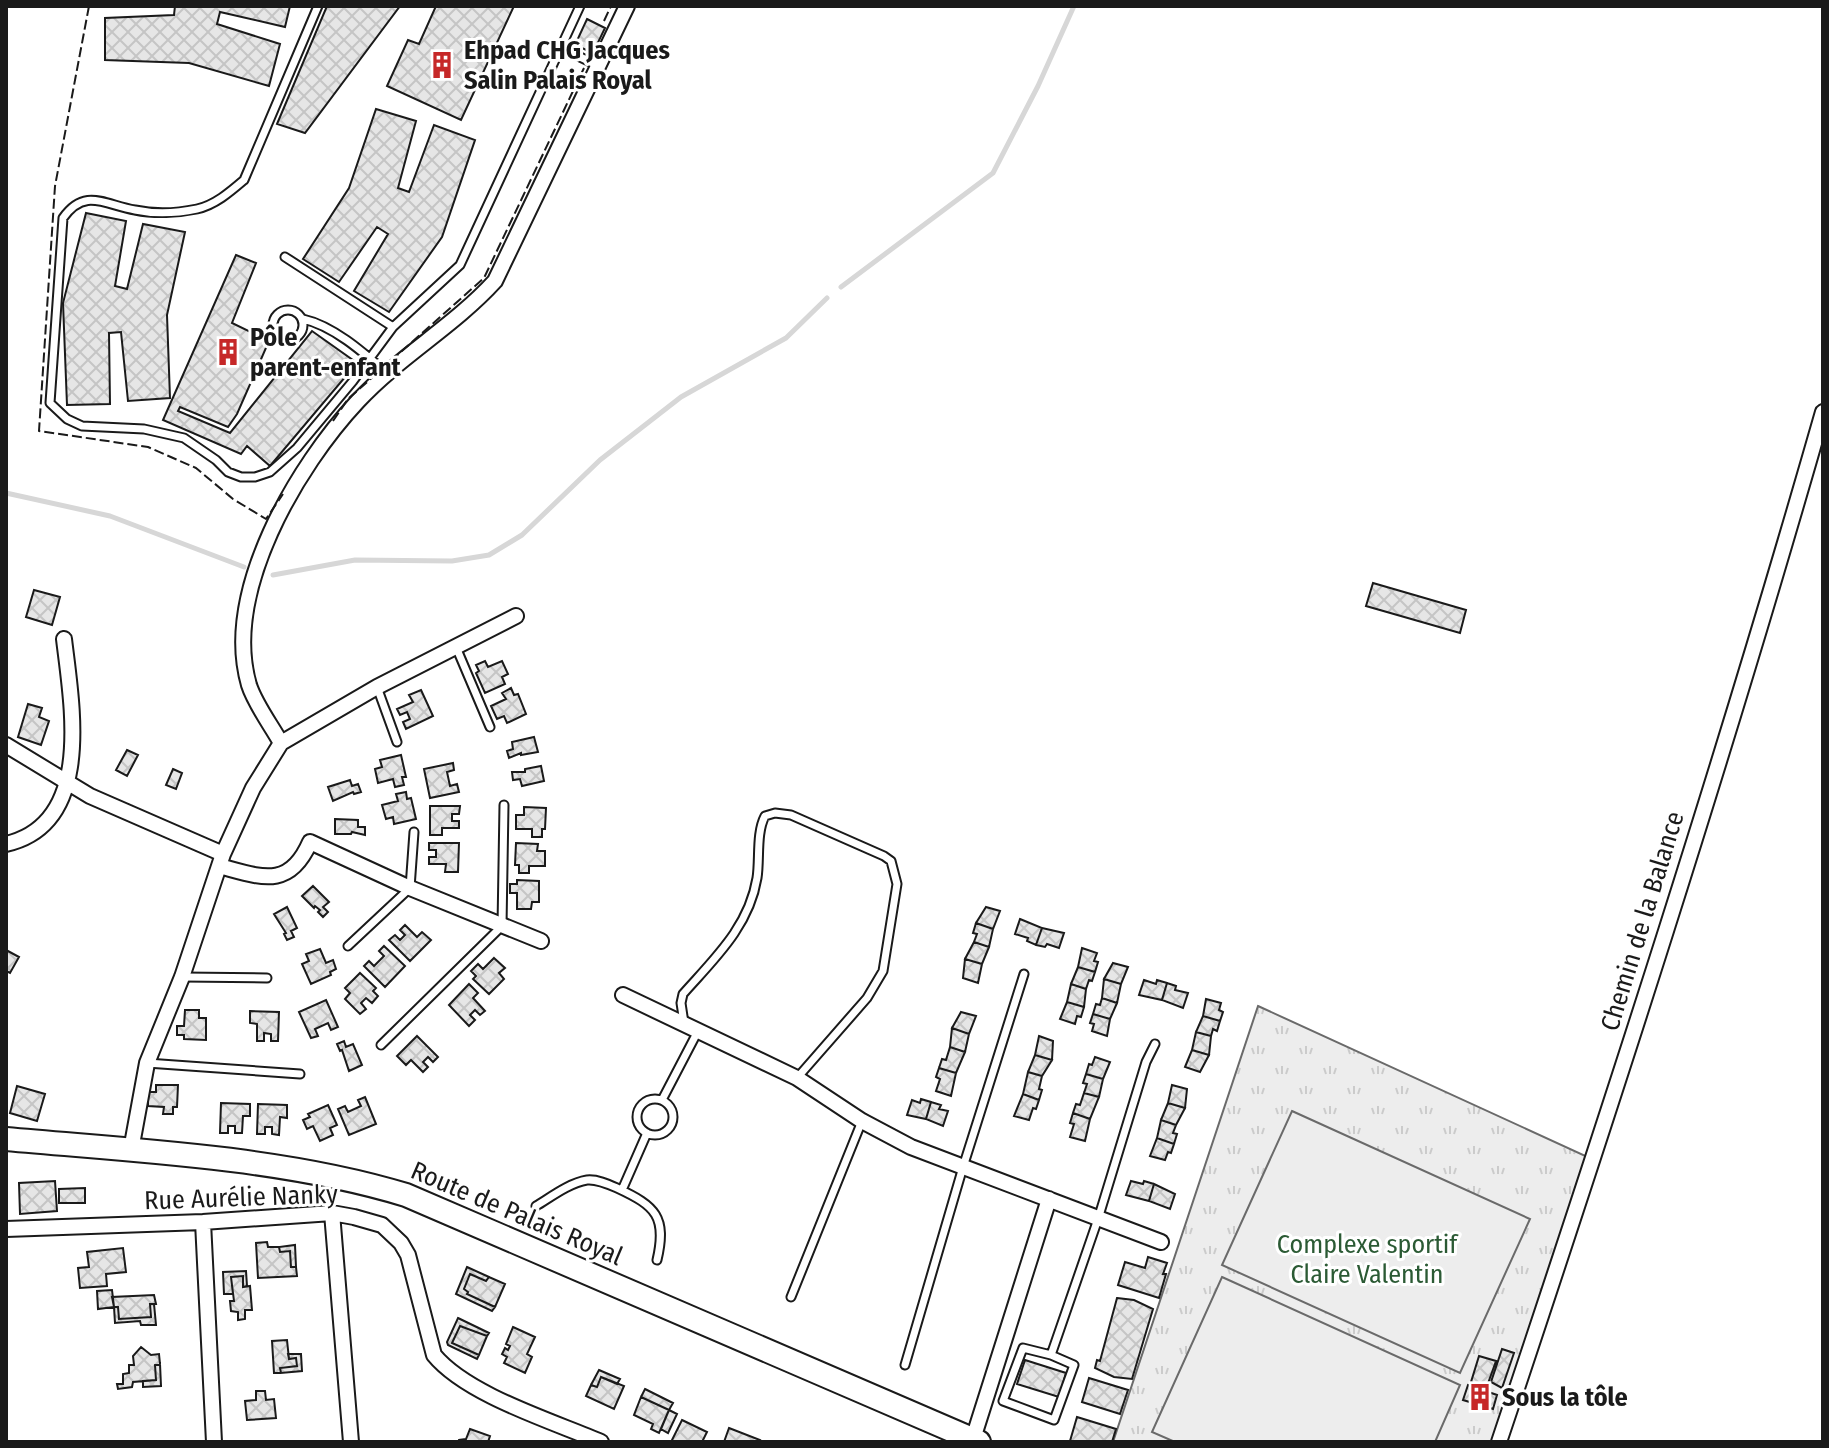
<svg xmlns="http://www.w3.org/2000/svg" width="1829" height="1448" font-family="'Fira Sans Condensed',sans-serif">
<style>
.park{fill:url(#park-tufts);stroke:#6a6a6a;stroke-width:2}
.pitch{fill:#ededed;stroke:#6a6a6a;stroke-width:2}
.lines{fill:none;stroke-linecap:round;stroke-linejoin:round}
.stream{stroke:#d7d7d7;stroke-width:5}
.building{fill:url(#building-cross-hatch);stroke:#1a1a1a;stroke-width:2}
.lane-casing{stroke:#1a1a1a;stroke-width:11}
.street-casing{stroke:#1a1a1a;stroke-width:18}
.primary-casing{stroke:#1a1a1a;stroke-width:26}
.lane{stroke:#fff;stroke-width:7}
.street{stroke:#fff;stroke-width:14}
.primary{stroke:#fff;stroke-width:22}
.fence{stroke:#1a1a1a;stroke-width:2;stroke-dasharray:10 4;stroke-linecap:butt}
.labels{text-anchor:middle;stroke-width:6;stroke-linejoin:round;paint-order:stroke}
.poi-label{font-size:26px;font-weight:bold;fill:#1a1a1a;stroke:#fff;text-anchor:start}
.street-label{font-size:26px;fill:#1a1a1a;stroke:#fff}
.park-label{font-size:26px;fill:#2b5a34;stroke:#fff}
</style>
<defs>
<pattern id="park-tufts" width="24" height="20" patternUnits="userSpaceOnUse" patternTransform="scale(2)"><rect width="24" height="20" fill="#ededed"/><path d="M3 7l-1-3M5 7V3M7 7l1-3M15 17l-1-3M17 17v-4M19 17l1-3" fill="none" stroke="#cbcbcb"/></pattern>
<pattern id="building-cross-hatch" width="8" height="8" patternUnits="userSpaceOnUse" patternTransform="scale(2)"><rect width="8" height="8" fill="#e6e6e6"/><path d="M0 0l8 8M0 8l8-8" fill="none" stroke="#c5c5c5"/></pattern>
</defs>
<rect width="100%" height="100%" fill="#fff"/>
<path class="park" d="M1258 1006 1592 1159 1499 1442H1113Z"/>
<path class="pitch" d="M1292 1111 1530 1219 1460 1373 1222 1265Z
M1222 1277 1460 1385 1435 1442H1175L1152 1432Z"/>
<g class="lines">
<path class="stream" d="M841 287 993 173 1038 86 1074 6
M6 493 110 516 244 567
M273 575 355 560 452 561 489 555 522 535 600 460 681 397 786 338 827 298"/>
</g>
<path class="building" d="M175 6H290L285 27 220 12 217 24 280 44 269 86 189 63 105 60V18L174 15Z
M327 6H400L305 133 277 124Z
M436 6H514L461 120 387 86 408 40 419 44Z
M587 19 605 28 593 53 575 45Z
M376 109 416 121 398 188 409 192 434 125 475 140 442 237 389 312 354 291 388 234 377 227 339 282 303 259 349 188Z
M86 213 126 221 115 286 127 289 143 224 185 232 167 315 170 398 128 401 121 332 109 333 110 404 67 405 63 303Z
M236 255 256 263 232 323 269 341 237 414 228 427 180 407 178 411 230 433 312 331 357 363 270 466 247 446 241 454 163 420Z
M1373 583 1466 610 1460 633 1366 606Z
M34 590 60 597 52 625 26 617Z
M485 661 488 667 502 661 508 674 502 677 505 684 485 693 476 673 479 671 476 665Z
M511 688 514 695 518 694 526 714 507 723 504 716 497 719 491 706 506 699 502 693Z
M421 690 433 716 406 729 403 722 410 719 407 712 400 715 397 709 413 702 409 695Z
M28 704 42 708 39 717 49 721 41 745 18 737Z
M534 737 538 752 521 755V753L509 758 507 751 513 749 512 742Z
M127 750 138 755 127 776 116 770Z
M401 755 406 777H402L404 785 395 787 393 779 378 783 375 769 382 767 380 760Z
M453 763 454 770 447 772 450 786 457 784 459 792 430 798 424 769Z
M541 766 544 781 522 786 520 779 513 780 512 772H525V769Z
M173 769 182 773 176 789 166 785Z
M350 780 352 786 358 784 361 792 354 794 353 792 333 801 328 787Z
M406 792 407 799 411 798 416 819 394 824 393 817 386 819 382 805 398 801 396 794Z
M430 806H460L459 814H452V821H459V828H442V835H430Z
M524 807 546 808 545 829H542V837H532V829H516V815H524Z
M335 819 358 820V827H365V835L352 832 351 834H335Z
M429 843H459L458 872H445L446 864H429V857H436V850H429Z
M516 843 538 844 537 851H545V866H529V873H519V865H515Z
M517 880 539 881V902H532L531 909H517V893H510V884H517Z
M313 886 329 902 323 907 328 912 323 917 318 912 320 910 315 906 314 908 302 896Z
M287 907 297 928 291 931 294 937 287 940 284 934 286 933 274 914Z
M986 907 1000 911 993 929 976 923Z
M1020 919 1042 928 1036 945 1027 941 1028 938 1015 934Z
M976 923 993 929 989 947 974 942 977 934 973 933Z
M405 925 417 937 422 932 431 940 410 961 389 940 395 935 400 940 405 935 400 930Z
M1042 928 1064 933 1059 948 1047 944 1045 947 1036 945Z
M974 942 989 947 982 964 965 959Z
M384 946 405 966 385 987 364 966 369 961 374 966 384 956 379 951Z
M1082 948 1097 953 1094 961 1098 962 1095 972 1078 967Z
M320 949 326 963 333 960 336 969 330 972 331 975 311 984 302 964 309 961 306 954Z
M6 950 19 957 10 973 6 971Z
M494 958 505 968 499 973 504 979 489 994 473 979 476 976 471 971 478 964 483 969Z
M965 959 982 964 978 983 963 978Z
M1113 963 1128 967 1121 984 1104 979Z
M1078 967 1095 972 1092 981 1089 980 1086 989 1071 984Z
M360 973 376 988 373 991 378 996 372 1003 366 998 361 1003 366 1009 360 1014 345 999 350 993 345 988Z
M1104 979 1121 984 1117 1003 1102 998Z
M1144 980 1156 984 1157 980 1167 983 1162 1000 1139 995Z
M1167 983 1176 986 1175 990 1188 993 1183 1008 1162 1000Z
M469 984 478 993 473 998 485 1011 480 1015 475 1010 470 1015 475 1020 469 1026 449 1005Z
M1071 984 1086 989 1084 1007 1067 1002Z
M1102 998 1117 1003 1110 1019 1093 1014 1096 1004 1100 1005Z
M1206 999 1221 1003 1219 1010 1223 1012 1220 1021 1203 1016Z
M326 1000 338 1027 331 1030 328 1023 315 1029 318 1036 311 1038 299 1012Z
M1067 1002 1084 1007 1081 1017 1077 1016 1075 1024 1060 1019Z
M185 1010H199V1018H206V1040L184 1039V1035H177V1026H184Z
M250 1011 279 1012 278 1041H271V1034L264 1033V1041H257V1024L250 1023Z
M961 1012 976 1016 969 1034 952 1028Z
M1093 1014 1110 1019 1107 1036 1092 1031 1094 1024 1090 1023Z
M1203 1016 1220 1021 1217 1031 1213 1029 1211 1036 1196 1032Z
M952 1028 969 1034 965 1052 950 1047Z
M1196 1032 1211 1036 1209 1055 1192 1050Z
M417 1036 438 1057 433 1062 428 1057 423 1062 428 1067 423 1072 411 1060 406 1065 397 1056Z
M1039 1036 1053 1041 1052 1060 1035 1055Z
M344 1041 346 1047 353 1044 362 1065 349 1071 342 1050 340 1051 337 1044Z
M950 1047 965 1052 956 1073 939 1068 942 1059 946 1060Z
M1192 1050 1209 1055 1200 1072 1185 1067Z
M1035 1055 1052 1060 1042 1076 1028 1072Z
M1095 1057 1110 1062 1103 1079 1086 1074 1089 1064 1092 1065Z
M939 1068 956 1073 951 1096 936 1091 940 1079 936 1077Z
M1028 1072 1042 1076 1039 1089 1042 1090 1039 1100 1023 1094Z
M1086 1074 1103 1079 1099 1097 1084 1093 1087 1084 1083 1083Z
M156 1085H178L177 1107H173V1114H163L164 1107 148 1106V1092H156Z
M1172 1085 1187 1089 1185 1108 1168 1103Z
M17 1086 45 1094 37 1121 10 1113Z
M1084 1093 1099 1097 1090 1119 1073 1113 1076 1104 1080 1105Z
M1023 1094 1039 1100 1036 1109 1033 1108 1029 1120 1014 1116Z
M365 1097 376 1124 349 1135 338 1109 345 1106 348 1112 361 1106 358 1100Z
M921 1099 931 1102 926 1119 907 1115 912 1100 920 1103Z
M931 1102 941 1105 939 1109 948 1111 943 1126 926 1119Z
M221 1103 250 1104V1116H243L242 1133H235V1126H228V1133H220Z
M1168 1103 1185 1108 1176 1125 1161 1120Z
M258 1104 287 1105V1118L280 1117 279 1135 272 1134V1127H265V1134H257Z
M328 1105 337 1125 330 1128 333 1135 320 1141 313 1126 307 1129 303 1120 310 1117 308 1114Z
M1073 1113 1090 1119 1085 1141 1070 1137 1074 1124 1070 1123Z
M1161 1120 1176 1125 1173 1133 1177 1134 1174 1144 1157 1138Z
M1157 1138 1174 1144 1171 1153 1168 1152 1165 1160 1150 1156Z
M55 1181 57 1211 20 1214 19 1183Z
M1131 1181 1143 1184 1144 1181 1154 1184 1149 1201 1126 1195Z
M1154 1184 1175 1194 1170 1209 1149 1201Z
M85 1188V1203H59V1189Z
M267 1242 268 1247H279L280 1252 290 1251 291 1267H296L297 1276 258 1278 256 1243Z
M295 1245 296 1267H291L290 1251 280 1252 279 1247Z
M123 1248 126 1272 106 1274 107 1286 80 1288 78 1268 89 1267 87 1252Z
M1148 1257 1167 1263 1163 1274H1166L1159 1298 1118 1285 1125 1262 1145 1268Z
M467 1267 489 1277 486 1281 470 1274 464 1289 468 1292 467 1294 495 1307 492 1311 456 1294Z
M246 1271 247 1286 243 1287V1276L231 1277 233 1294H224L223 1272Z
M470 1274 486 1281 489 1277 505 1284 495 1307 467 1294 468 1292 464 1289Z
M243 1276V1287L250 1286 252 1310H245V1319L238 1320V1312L231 1311 230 1301H234L231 1277Z
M112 1290 114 1307 98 1309 97 1291Z
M154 1295 156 1304H150L151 1317 119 1319 118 1307H114L112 1297Z
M1117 1298 1134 1300 1153 1309 1132 1379 1114 1377 1095 1368 1097 1360 1100 1361Z
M150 1304H154L156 1325H141L140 1321 115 1323 114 1307H118L119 1319 151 1317Z
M458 1318 489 1333 487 1336 460 1326 452 1343 479 1355 477 1359 448 1345 447 1342Z
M460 1326 487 1336 479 1355 452 1343Z
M513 1327 535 1337 527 1354 532 1357 525 1373 504 1363 507 1357 502 1354 505 1348 508 1350 510 1346 506 1344Z
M287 1340 289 1359 296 1358 297 1366 280 1368 281 1373H274L272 1341Z
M141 1347 151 1355 159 1354 160 1364 155 1365 156 1380 133 1382 132 1387 118 1389 117 1384H123V1374L129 1373V1365H134L133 1356Z
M1502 1349 1514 1353 1502 1388 1491 1382Z
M288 1354H301L302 1371 281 1373 280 1368 297 1366 296 1358 289 1359Z
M1479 1356 1496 1361 1486 1389 1471 1382Z
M1025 1360 1066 1373 1059 1397 1017 1384Z
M160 1364 161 1386 143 1387V1381L156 1380 155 1365Z
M599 1370 620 1379 617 1384 601 1377 597 1387 591 1385Z
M601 1377 624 1386 614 1409 586 1396 591 1385 597 1387Z
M1089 1378 1128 1390 1120 1414 1082 1402Z
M1468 1385 1497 1395 1493 1409 1463 1400Z
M645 1389 673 1403 669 1410 641 1397Z
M256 1391H265L266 1400 274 1399 276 1418 247 1420 245 1401 256 1400Z
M641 1397 669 1410 659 1433 651 1429 653 1424 634 1415Z
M669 1410 677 1414 668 1433 661 1429Z
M1077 1417 1116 1429 1112 1442 1070 1441Z
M682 1420 707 1432 702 1442H671Z
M729 1428 760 1440 759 1442H724Z
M470 1429 490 1436 488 1442H458L459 1440 466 1439Z"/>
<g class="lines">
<g class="lane-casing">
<path id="lane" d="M318 6 244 180C230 192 215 205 197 209 178 213 154 214 135 210 105 205 85 187 63 218L50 403 67 419 82 426 144 429 184 438 216 460 228 472 241 477H255L270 472 297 448 353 381 393 327 460 265 580 6
M561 48 599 66
M285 257 393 327
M273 325a15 15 0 1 1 30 0a15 15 0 1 1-30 0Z
M303 319C334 326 364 353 388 374
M456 647 490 727
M377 687 397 742
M348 946 410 888 414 832
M182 977 267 978
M684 1023 681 1003 683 994C714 959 749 927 757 878 760 859 756 833 765 816L775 813 791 815 884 856 891 861 897 884 883 971 867 998 797 1078
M381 1045 502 926 504 805
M147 1063 300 1074
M637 1117a18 18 0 1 1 36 0a18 18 0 1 1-36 0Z
M662 1100 698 1031
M622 1190 647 1133
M536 1206C551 1197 569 1183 587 1180 597 1179 608 1184 617 1188 656 1206 667 1217 657 1260
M791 1297 862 1121
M1051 1355 1023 1348 1003 1401 1054 1420 1074 1365 1051 1355 1098 1219 1146 1062 1155 1044
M905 1365 963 1167 1024 974"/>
</g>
<g class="street-casing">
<path id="street" d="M281 743C271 725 255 704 249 685 222 592 297 466 358 401 400 356 454 326 495 281L627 6
M6 745 90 796 223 854
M6 844C94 824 72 706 64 639
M219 866C261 877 289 890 310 842L410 888 541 941
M623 995 797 1078 862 1121 911 1147 1161 1242
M131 1150 147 1063 182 977 223 854 253 788 281 743 377 687 516 616
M332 1213 351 1442
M203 1222 214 1442
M6 1229 203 1222 332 1213 354 1217 382 1225 401 1243 408 1255 434 1355C467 1395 552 1421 601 1442
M972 1442 1049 1199
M1499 1442C1613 1101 1724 758 1823 412"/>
</g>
<g class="primary-casing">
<path id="primary" d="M6 1139C136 1151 282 1157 406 1195L979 1442"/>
</g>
<use href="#lane" class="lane"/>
<use href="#street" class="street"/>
<use href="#primary" class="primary"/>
<path class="fence" d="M89 6 55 186 39 431 148 447 196 468 233 499 266 519 283 494
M604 21 611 6
M333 421 348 399 484 278 584 68"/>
</g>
<defs>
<g id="building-bare" transform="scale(2.16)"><path d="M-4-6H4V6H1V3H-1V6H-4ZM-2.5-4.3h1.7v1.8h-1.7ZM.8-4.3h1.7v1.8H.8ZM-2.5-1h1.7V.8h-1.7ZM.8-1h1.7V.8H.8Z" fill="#c62828" stroke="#fff" stroke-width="2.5" paint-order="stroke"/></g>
</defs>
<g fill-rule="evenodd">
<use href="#building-bare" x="442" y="65"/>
<use href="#building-bare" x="228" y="352"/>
<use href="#building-bare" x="1480" y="1397"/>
</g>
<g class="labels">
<g class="poi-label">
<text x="464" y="59">Ehpad CHG Jacques<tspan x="464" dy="30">Salin Palais Royal</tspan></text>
<text x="250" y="346">Pôle<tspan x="250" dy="30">parent-enfant</tspan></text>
<text x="1502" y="1406">Sous la tôle</text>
</g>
<g class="street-label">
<text transform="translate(1642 921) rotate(-73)" y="9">Chemin de la Balance</text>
<text transform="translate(241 1197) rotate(-2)" y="9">Rue Aurélie Nanky</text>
<text transform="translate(517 1213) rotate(23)" y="9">Route de Palais Royal</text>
</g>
<g class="park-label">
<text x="1367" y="1253">Complexe sportif<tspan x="1367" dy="30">Claire Valentin</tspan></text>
</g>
</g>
<rect width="1829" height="1448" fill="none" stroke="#1a1a1a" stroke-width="16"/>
</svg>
